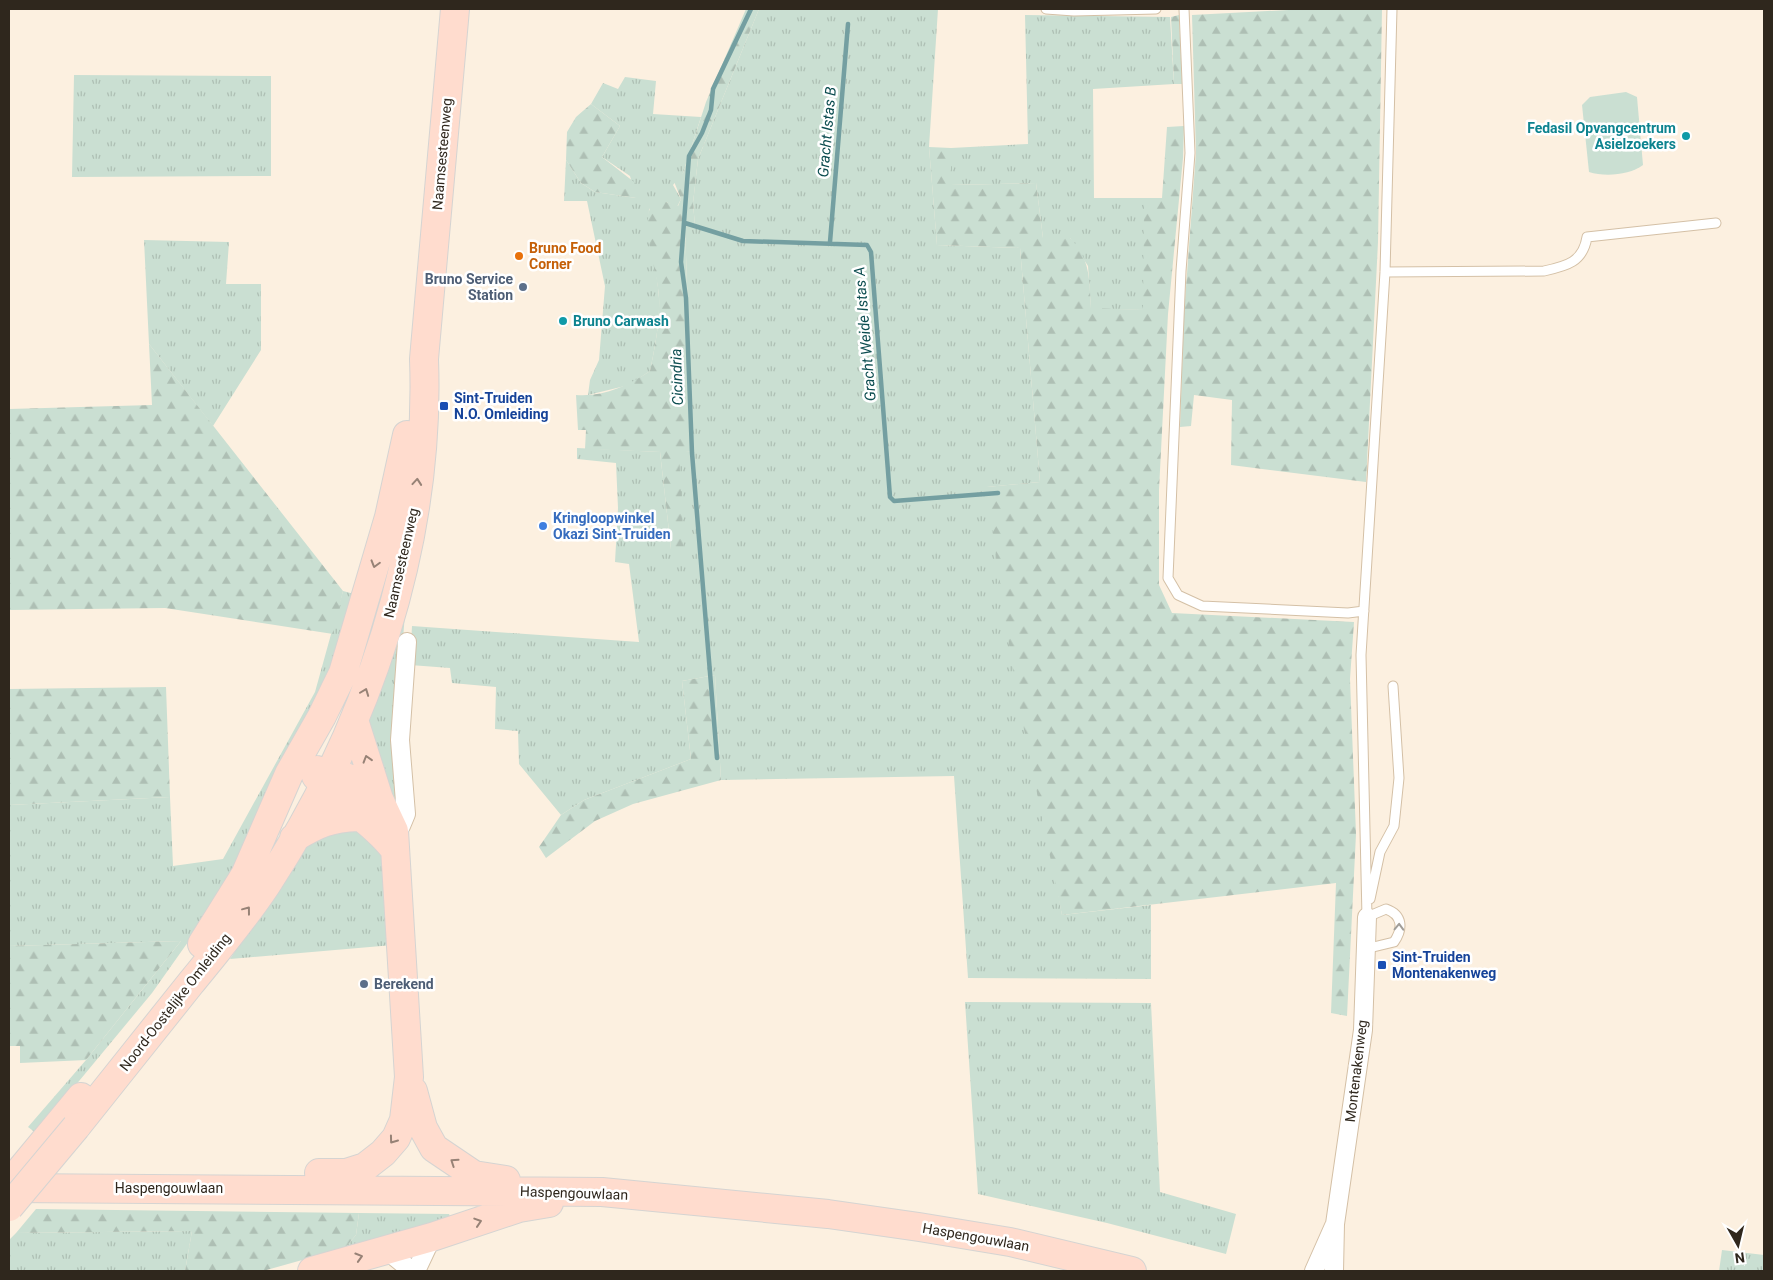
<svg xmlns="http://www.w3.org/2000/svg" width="1773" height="1280" font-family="Roboto,sans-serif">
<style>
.grass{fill:url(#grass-tufts)}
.forest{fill:url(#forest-firs)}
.park{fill:#cadfd2}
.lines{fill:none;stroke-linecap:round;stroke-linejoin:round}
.stream{stroke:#749fa1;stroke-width:4.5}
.service-casing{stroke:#d4c0a6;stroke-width:11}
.minor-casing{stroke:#d4c0a6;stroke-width:20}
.primary-casing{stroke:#d5d4d2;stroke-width:30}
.service{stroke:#fff;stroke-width:9}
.minor{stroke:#fff;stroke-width:18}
.primary{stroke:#ffdcce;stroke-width:28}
.primary-bridge-casing{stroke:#d5d4d2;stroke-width:30;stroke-linecap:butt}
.primary-bridge{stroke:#ffdcce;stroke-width:28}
.oneway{stroke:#978276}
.oneway2{stroke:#a19e99}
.culture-dot{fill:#0f9aa8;stroke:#fff;stroke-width:2}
.food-dot{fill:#e8710a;stroke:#fff;stroke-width:2}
.service-dot{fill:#5c6f8a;stroke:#fff;stroke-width:2}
.transit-dot{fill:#1a4fb4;stroke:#fff;stroke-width:2}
.shop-dot{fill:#3f7fe0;stroke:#fff;stroke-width:2}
.labels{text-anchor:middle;stroke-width:5;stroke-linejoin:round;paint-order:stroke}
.culture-label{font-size:14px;font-weight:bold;fill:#0d838f;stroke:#fff;text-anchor:end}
.street-label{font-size:14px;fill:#2f271d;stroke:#fff}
.food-label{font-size:14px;font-weight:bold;fill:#c56008;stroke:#fff;text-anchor:start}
.service-label{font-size:14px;font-weight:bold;fill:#4e5e75;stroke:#fff;text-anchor:end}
.transit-label{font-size:14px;font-weight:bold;fill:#164399;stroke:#fff;text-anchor:start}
.shop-label{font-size:14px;font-weight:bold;fill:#366cbe;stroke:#fff;text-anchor:start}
.water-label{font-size:15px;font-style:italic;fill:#0c4d50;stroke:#fff}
</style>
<defs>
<pattern id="grass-tufts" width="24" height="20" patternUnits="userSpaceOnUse" patternTransform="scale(1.25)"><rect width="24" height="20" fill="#cadfd2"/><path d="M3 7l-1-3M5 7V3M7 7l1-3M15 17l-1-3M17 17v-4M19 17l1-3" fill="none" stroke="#aebfb4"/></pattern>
<pattern id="forest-firs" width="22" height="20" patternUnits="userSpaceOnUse" patternTransform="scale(1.25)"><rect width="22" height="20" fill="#cadfd2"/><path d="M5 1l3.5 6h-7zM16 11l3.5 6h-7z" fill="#aebfb4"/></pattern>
</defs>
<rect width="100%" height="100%" fill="#fcf0e0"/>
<path class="grass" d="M759 9H938L929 147 937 245 1020 248 1040 482 987 487 1062 915 1151 905V979L968 978 954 776 721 780 715 675 682 681 691 759 584 800 561 815 519 764 518 731 495 729 496 687 452 683 450 668 410 665 412 626 639 642 629 564 615 562 618 508 616 463 577 459V448L660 452 671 549 679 452 693 451 685 227 695 226 693 203 698 159Z
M1025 15 1170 17 1174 84 1093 89 1094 198H1144V310L1091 309 1088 266 1070 238H1043L1036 183 951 185V148L1028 144Z
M74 75 271 76V176L72 177Z
M625 77 656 81 653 114 701 117 683 173 673 185 681 199 677 207 666 202 649 209C648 239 657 268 659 298 660 322 655 347 650 371L629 385 588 395 590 380 599 360 605 286 587 201H564L566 160 581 183 595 192 636 198 630 176 602 157 620 126 591 104 603 83 618 89Z
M144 240 229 242 226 284H261V350L213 426 149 344Z
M343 591 358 595 321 703 251 846 205 918 152 993 36 1133 28 1127 86 1060 181 941 9 946V805L170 797 173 866 223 859 315 692Z
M405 613 395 744 399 816 365 722Z
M354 824 384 845 393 945 230 959 310 836Z
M965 1002 1151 1003 1160 1192 1236 1214 1226 1254 1107 1223 978 1194Z
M359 1213 449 1214 452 1221 345 1248 356 1235Z
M192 1231 185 1271H9V1240L16 1233Z
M1722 1250 1764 1255V1271H1719Z"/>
<path class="forest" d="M746 9H759L698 159 693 203 695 226 685 228 693 451 679 453 684 549 680 551 671 549 660 452 585 449 586 430H578L576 395C603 397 628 386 650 371 655 347 660 322 659 297 657 267 640 231 652 201L666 202 678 206 681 199 673 179 683 173 706 102Z
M1307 9H1382L1378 242 1366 482 1231 465 1232 400 1194 395 1191 426 1180 427 1184 314 1196 153 1192 15Z
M1179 15 1182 84H1174L1171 17Z
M591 104 620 126 602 157 638 185 636 198 595 192 581 183 566 160 567 132 576 117Z
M1184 126 1183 158 1168 314 1159 490V585L1172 613 1354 622 1350 679 1356 834 1347 1016 1331 1013 1336 883 1062 915 1015 685 986 487 1040 482 1020 248 937 245 929 147 951 148V185L1036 183 1043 238H1070C1091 259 1089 280 1091 308L1143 310 1144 198H1162L1167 127Z
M149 344 343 591 333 634 165 608 9 610V409L152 405Z
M715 675 721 780 633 804 595 821 546 858 539 847 561 815 584 800 691 759 682 681Z
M166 687 170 797 9 805V689Z
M181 941 86 1060 20 1063V1046H9V946Z
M36 1209 359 1213 356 1235 345 1248 263 1271H185L192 1231 16 1233Z"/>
<path class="park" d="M1626 92 1637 97 1643 165C1630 175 1605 177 1589 172L1582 105 1590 97Z"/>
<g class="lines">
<path class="stream" d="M685 223 743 241 867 245 871 252 890 497 894 501 998 493
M830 242 848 24
M717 758 692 453 686 298 681 262 689 156 702 133 711 110 713 89 751 9"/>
<g class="service-casing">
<path id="service" d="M1046 9 1074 11 1156 9
M1184 9 1190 153 1181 271 1168 578 1178 595 1202 606 1348 613 1364 611
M1385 272 1544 271C1567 266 1583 262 1587 237L1716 223
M1370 899 1380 852 1394 826 1399 778 1393 686
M1367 917 1361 655 1385 272 1392 9
M1365 949 1394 942C1403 929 1403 915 1386 909L1367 917"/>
</g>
<g class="minor-casing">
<path id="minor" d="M387 835 401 826 406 814 400 740 407 642
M385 1249 412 1271
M416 1271 432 1237
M1314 1271 1334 1226
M1334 1271 1335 1224 1363 1030 1367 917"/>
</g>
<g class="primary-casing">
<path id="primary" d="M354 720 379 799
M317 770 316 776C339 804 373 821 395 850
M316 776 332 771 357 782 379 799 394 831 409 1077 404 1120 396 1138 383 1153 365 1167 346 1173H319
M294 838C317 824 330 818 358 817
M202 944 245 875 289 774 322 716 343 673 389 517 407 435
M413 1091 423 1128 434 1148 474 1175 506 1180
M76 1127C114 1079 152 1032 190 984 216 952 244 919 267 884 367 731 431 543 424 359L455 9
M9 1184 81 1097
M9 1188 602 1192 828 1214 919 1227 1010 1242 1132 1271
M312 1271 432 1237 519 1208 549 1203"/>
</g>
<use href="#service" class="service"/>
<use href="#minor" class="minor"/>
<use href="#primary" class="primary"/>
<g class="primary-bridge-casing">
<path id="primary-bridge" d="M9 1207 76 1127"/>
</g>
<use href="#primary-bridge" class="primary-bridge"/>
</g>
<defs><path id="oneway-chevron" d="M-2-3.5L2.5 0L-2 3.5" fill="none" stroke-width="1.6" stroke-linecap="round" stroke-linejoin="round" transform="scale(1.25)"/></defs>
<g class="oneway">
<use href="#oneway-chevron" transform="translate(417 482) rotate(-85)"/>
<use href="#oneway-chevron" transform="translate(375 564) rotate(106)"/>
<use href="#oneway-chevron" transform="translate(365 692) rotate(-69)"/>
<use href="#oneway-chevron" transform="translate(367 759) rotate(-107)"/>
<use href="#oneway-chevron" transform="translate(247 910) rotate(-53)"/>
<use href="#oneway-chevron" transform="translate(393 1140) rotate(126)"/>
<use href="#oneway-chevron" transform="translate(454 1162) rotate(-146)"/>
<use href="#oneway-chevron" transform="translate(478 1222) rotate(-18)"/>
<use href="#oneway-chevron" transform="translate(359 1257) rotate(-17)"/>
</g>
<use class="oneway2" href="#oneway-chevron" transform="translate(1399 927) rotate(-88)"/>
<g class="culture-dot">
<circle cx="1686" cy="136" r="5"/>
<circle cx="563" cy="321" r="5"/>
</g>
<circle class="food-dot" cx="519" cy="256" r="5"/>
<g class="service-dot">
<circle cx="523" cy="287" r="5"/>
<circle cx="364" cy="984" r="5"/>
</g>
<g class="transit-dot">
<rect x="439" y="401" width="10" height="10" rx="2.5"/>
<rect x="1377" y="960" width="10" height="10" rx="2.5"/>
</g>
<circle class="shop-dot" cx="543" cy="526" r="5"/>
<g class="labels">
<g class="culture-label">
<text x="1676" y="133">Fedasil Opvangcentrum<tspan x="1676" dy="16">Asielzoekers</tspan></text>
<text x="573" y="326" text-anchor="start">Bruno Carwash</text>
</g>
<g class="street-label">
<text transform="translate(442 154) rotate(-85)" y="5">Naamsesteenweg</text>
<text transform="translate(401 563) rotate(-77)" y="5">Naamsesteenweg</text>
<text transform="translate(175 1002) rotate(-52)" y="5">Noord-Oostelijke Omleiding</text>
<text transform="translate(1356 1071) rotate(-83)" y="5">Montenakenweg</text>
<text x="169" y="1193">Haspengouwlaan</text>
<text transform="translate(574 1193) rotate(2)" y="5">Haspengouwlaan</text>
<text transform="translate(976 1237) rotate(10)" y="5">Haspengouwlaan</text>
</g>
<g class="food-label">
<text x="529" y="253">Bruno Food<tspan x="529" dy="16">Corner</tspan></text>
</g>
<g class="service-label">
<text x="513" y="284">Bruno Service<tspan x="513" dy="16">Station</tspan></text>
<text x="374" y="989" text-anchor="start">Berekend</text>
</g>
<g class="transit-label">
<text x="454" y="403">Sint-Truiden<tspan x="454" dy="16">N.O. Omleiding</tspan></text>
<text x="1392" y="962">Sint-Truiden<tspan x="1392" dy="16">Montenakenweg</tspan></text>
</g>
<g class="shop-label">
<text x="553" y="523">Kringloopwinkel<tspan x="553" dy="16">Okazi Sint-Truiden</tspan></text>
</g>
<g class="water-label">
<text transform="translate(827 132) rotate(-85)" y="5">Gracht Istas B</text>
<text transform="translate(865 334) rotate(-95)" y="5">Gracht Weide Istas A</text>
<text transform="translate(677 377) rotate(-92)" y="5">Cicindria</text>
</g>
</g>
<rect width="1773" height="1280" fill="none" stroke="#2f271d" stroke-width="20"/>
<g transform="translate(1738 1245) rotate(172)" stroke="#ffffff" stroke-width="4" paint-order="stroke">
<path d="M0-4L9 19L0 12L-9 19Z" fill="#2f271d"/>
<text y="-8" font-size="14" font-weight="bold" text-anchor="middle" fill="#2f271d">N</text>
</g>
</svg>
